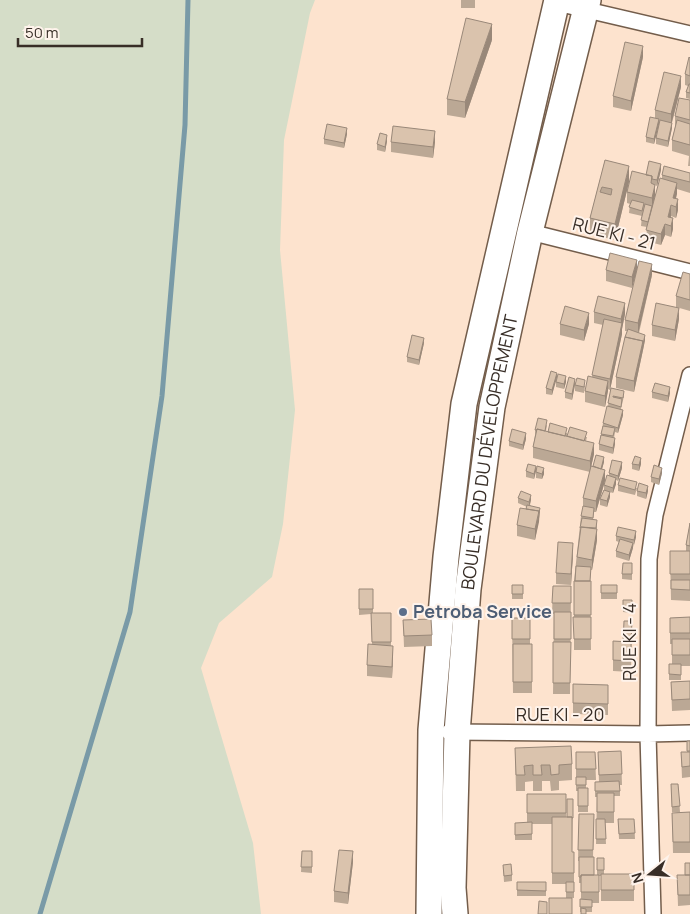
<svg xmlns="http://www.w3.org/2000/svg" width="690" height="914" font-family="Manrope,sans-serif">
<style>
.green{fill:#d5ddc8}
.lines{fill:none;stroke-linecap:round;stroke-linejoin:round}
.stream{stroke:#799aa7;stroke-width:5}
.minor-casing{stroke:#735d4b;stroke-width:18}
.trunk-casing{stroke:#735d4b;stroke-width:28}
.minor{stroke:#fff;stroke-width:15}
.trunk{stroke:#fff;stroke-width:25}
.wall{fill:#bba895}
.shaded-wall{fill:#998879}
.building{fill:#dac3ad;stroke:#998879;fill-rule:evenodd}
.service-dot{fill:#5c6f8a;stroke:#fef3eb;stroke-width:2}
.labels{text-anchor:middle;stroke-width:4;stroke-linejoin:round;paint-order:stroke}
.street-label{font-size:18px;fill:#382e27;stroke:#fef3eb}
.service-label{font-size:18px;font-weight:bold;fill:#4e5e75;stroke:#fef3eb;text-anchor:start}
</style>
<rect width="100%" height="100%" fill="#fde3ce"/>
<path class="green" d="M0 0H315L310 13 284 140 280 250 295 410 283 524 272 577 219 623 201 668 253 843 261 914H0Z"/>
<g class="lines">
<path class="stream" d="M40 914 130 612 162 396 185 125 188 0"/>
<g class="minor-casing">
<path id="minor" d="M557 3 690 34
M530 232 690 272
M449 732 648 734 690 733
M653 914 648 734 649 559 655 515 690 375"/>
</g>
<g class="trunk-casing">
<g id="trunk">
<path d="M429 914 431 730 446 557 464 404 557 0"/>
<path id="s1" d="M455 914 453 888 457 733 468 589 492 407 530 232 588 0"/>
</g>
</g>
<use href="#minor" class="minor"/>
<use href="#trunk" class="trunk"/>
</g>
<path class="wall" d="M461 0H475V8H461Z
M492 40 465 118 447 115V99Z
M643 57 631 111 613 107V96Z
M690 58V99L686 98V92L688 86 685 85V74Z
M681 87 672 123V128L668 147 656 144V138L660 122H659L654 144 646 142V137L655 119V110Z
M690 100V166H688L689 156 672 151V140L675 127V116Z
M347 134 344 148 324 144V139Z
M387 141 385 152 377 150V144Z
M391 142H435L433 158 391 152Z
M605 160 629 182 615 240 590 234V218Z
M661 170 657 186 655 185V196L662 179V175L690 173V193L677 189 676 198 678 210 676 218 671 216 673 229 671 237 665 235 661 245 646 241 647 227 641 226 642 216 629 213 630 204 627 203V192L646 175Z
M637 260 632 288 606 281V270Z
M690 274V311L676 307V296Z
M652 275 639 333 645 340 643 350 634 392 616 388V377L627 331H625V320Z
M594 312 625 314 622 329V334L610 390 608 389 605 407 585 402V391L592 377 603 325 594 323Z
M679 319 675 341 652 336V325Z
M560 324H589L584 341 560 335Z
M424 343 419 365 407 362V357Z
M557 373 552 395 546 394V388Z
M556 382H566L564 389 556 387Z
M575 384 585 386 584 393 575 391V386L572 400 565 398V392Z
M611 388 624 396 621 409 623 415 618 433 615 432 614 438 615 444 613 454 599 450V444L601 435 603 423 608 406Z
M652 392 670 393 668 402 652 398Z
M547 425 546 431 567 433V436L587 437 586 441 594 454 591 467 604 462 602 469 605 481 596 512H594L593 520 597 526V540L592 570H591L590 581 591 650H574V581L581 516 583 508V498L590 472 533 458V447L535 435V430Z
M526 439 523 450 509 446V441Z
M632 464H641L639 471 632 469Z
M622 468 618 481 616 480V484L613 493 610 492V497L607 507 600 505V499L604 490V485L609 476V473Z
M526 471H536L534 479 526 477Z
M536 472 544 474 542 479 536 478Z
M662 473 659 485 651 482V477Z
M618 485 637 488 635 495 618 491Z
M637 491H648L646 499 637 496Z
M518 498 531 500 530 505 540 513 535 540 517 536V525L527 507 518 503Z
M690 523V601L671 600 670 551H686V545Z
M616 536 636 537 629 561 616 557V551L619 542 616 541Z
M573 554 571 585 556 584V573Z
M632 563V580L622 579V574Z
M512 585H523V599H512Z
M601 585H617V599H601Z
M553 586H571L570 694H553L554 614H552Z
M359 589H373V613H391V646L393 657 392 678 367 676V665L372 645 371 614 359 615Z
M623 600H632V613L623 612Z
M690 617V666H681V680H669V664H672V644H670V618Z
M512 618H530V644H532V693H513Z
M403 620 432 635V646L404 647Z
M632 621 631 672 613 671V641L623 642Z
M690 681V710L672 711 671 682Z
M573 684 608 685V715L573 714Z
M687 741H690V777L682 778 681 752H687Z
M515 748 572 764V780L559 781V790L551 791 550 781H542V791H533V781L525 782V791H516Z
M621 751 622 785H620V796H614V823H605L606 844H596L597 797H595V782H599L598 752Z
M576 752H595L596 780H586V788H588V812H578V791H576Z
M671 784H678L680 812H672Z
M527 794H566V817H567L573 799 572 852H574V898H566V884H552V824H532V840H515V823H527Z
M690 812V853H673L672 813Z
M579 814H594L593 857 594 875H597V858H604V874H634V901H601V876H599V903H592V912H580V907L581 900V883H579V861H578Z
M618 819H634L635 839H619Z
M302 851H312V873L301 872Z
M353 862 348 904 334 902V891Z
M690 863V905L678 906 677 875H685Z
M503 865 512 875V881L504 882Z
M517 882H546V896H517Z"/>
<path class="shaded-wall" d="M492 24V40L465 118V102Z
M643 46V57L631 111V101Z
M681 76V87L671 125V114Z
M659 119V125L654 144V139Z
M672 123V128L668 147V141Z
M347 128V134L344 148V143Z
M435 131V142L433 158V147Z
M387 135V141L385 152V147Z
M661 164V170L657 186V180Z
M629 166V182L615 240V224Z
M677 183V194L674 206 673 198Z
M655 185V196L652 209V198Z
M678 199V210L676 218V207Z
M671 205V216L669 225 668 217Z
M673 218V229L671 237V226Z
M665 224V235L661 245V234Z
M637 260V271L632 288V277Z
M652 264V275L638 334V323Z
M625 303V314L622 329V334L610 390V379L621 324V319Z
M679 308V319L675 341V330Z
M589 313V324L584 341V330Z
M645 335V340L643 350 634 392V381L643 341Z
M424 338V343L419 365V360Z
M557 373V378L552 395V390Z
M566 376V382L564 389V384Z
M575 379V384L572 400V394Z
M608 381V391L605 407V396Z
M670 387V393L668 402V396Z
M623 410V415L618 433V428Z
M526 433V439L523 450V445Z
M615 438V444L613 454V448Z
M594 443V454L590 472V461Z
M604 457V462L600 476V471Z
M641 458V464L639 471V465Z
M622 462V468L618 481V476Z
M536 466V471L534 479V474Z
M544 468V474L542 479V474Z
M662 468V473L659 485V479Z
M605 470V481L596 512V501Z
M616 478V484L613 493V488Z
M648 486V491L646 499V493Z
M610 492V497L607 507V501Z
M531 495V500L529 507V502Z
M540 508 539 522 535 540V529Z
M597 529V540L592 570V560Z
M636 531V537L634 545V540Z
M573 543V554L571 585V574Z
M633 543V548L629 561V555Z
M393 646V657L392 678V667Z
M353 851V862L348 904V893Z"/>
<path class="building" d="M466 18 492 24 465 102 447 99Z
M625 42 643 46 631 101 613 96Z
M689 57 690 58V76L685 74Z
M664 72 681 76 671 114 655 110Z
M689 84H690V93L686 92Z
M679 98 690 100V120L675 116Z
M650 117 659 119 654 139 646 137Z
M660 120 672 123 668 141 656 138Z
M677 120 690 124V145L672 140Z
M327 124 347 128 344 143 324 139Z
M393 126 435 131 433 147 391 142Z
M380 133 387 135 385 147 377 144Z
M605 160 629 166 615 224 590 218ZM602 187 612 189 611 195 600 192Z
M649 161 661 164 657 180 652 179V176L646 175Z
M664 166 690 173V182L662 175Z
M632 171 652 176 651 183 655 185 652 198 627 192Z
M660 178 677 183 673 198 678 199 676 207 671 205 668 217 673 218 671 226 665 224 661 234 646 230Z
M632 200 644 203 642 211 629 207Z
M645 204 652 206 648 222 641 220Z
M610 253 637 260 632 277 606 270Z
M639 261 652 264 638 323 625 320Z
M683 272 690 274V300L676 296Z
M598 296 625 303 621 319 594 312Z
M656 303 679 308 675 330 652 325Z
M565 306 589 313 584 330 560 324Z
M604 319 622 323 610 379 592 375Z
M628 329 645 335 643 344V341L625 337Z
M412 335 424 338 419 360 407 357Z
M625 337 643 341 634 381 616 377Z
M551 371 557 373 552 390 546 388Z
M558 374 566 376 564 384 556 382Z
M588 376 608 381 605 396 585 391Z
M569 377 575 379 572 394 565 392Z
M577 378 585 380 584 387 575 385Z
M655 383 670 387 668 396 652 392Z
M611 388 624 391 623 398 613 396V397L622 399 621 407 608 403Z
M607 406 623 410 618 428 603 423Z
M538 418 547 420 545 431 537 429V430H535Z
M550 423 567 428 565 436 548 432Z
M603 426 615 428 613 436 601 434Z
M570 427 587 432 584 441 567 436Z
M512 429 526 433 523 445 509 441Z
M537 429 594 443 590 461 533 447Z
M601 435 615 438 613 448 599 444Z
M596 455 604 457 601 469 593 466Z
M635 456 641 458 639 465 632 464Z
M612 460 622 462 618 476 609 473Z
M528 464 536 466 534 474 526 471Z
M654 465 662 468 659 479 651 477Z
M537 466 544 468 542 474 536 472Z
M591 466 605 470 596 501 583 498Z
M607 475 616 478 613 488 604 485Z
M620 478 637 482 635 490 618 485Z
M639 483 648 486 646 493 637 491Z
M604 490 610 492 607 501 600 499Z
M521 491 531 495 529 502 518 498Z
M527 505 540 508 539 513V511L526 509Z
M583 506 594 508 593 518 581 516Z
M520 508 539 511 535 529 517 525Z
M582 518 597 520 596 528 581 527 580 528Z
M690 523V546L686 545Z
M581 527 597 529 592 560 577 557Z
M618 527 636 531 634 540 616 536Z
M620 539 633 543 629 555 616 551Z
M558 542 573 543 571 574 556 573Z
M670 551H690V574H670Z
M623 563H632V574H622Z
M576 566 591 567 590 581H575Z
M671 580H690V590L671 589Z
M574 581H591V615H574Z
M512 585H523V594H512Z
M601 585H617V593H601Z
M553 586H571V603H552Z
M359 589H373V609H359Z
M623 600H632V607H623Z
M554 612H571V639H554Z
M371 613H391V642H372Z
M573 617H591V639H574Z
M690 617V633H670V618Z
M512 618H530V639H512Z
M431 619 432 635 404 636 403 620Z
M624 621H632L631 642H623Z
M672 639H690V655H672Z
M613 641 631 642V661L613 660Z
M553 642H571L570 683H553Z
M368 644 393 646 392 667 367 665Z
M513 644H532V682H513Z
M669 664H681V675L669 674Z
M690 681V699L672 700 671 682Z
M573 684 608 685V704L573 703Z
M687 741H690V751H687Z
M571 746 572 764 559 765V774L551 775 550 765H541L542 775H533V765L524 766 525 775H516L515 748Z
M621 751 622 774 599 775 598 752Z
M576 752H595L596 769H576Z
M681 752H690V766L682 767Z
M576 777H586V785H576Z
M619 781 620 791H595V782Z
M671 784H678L680 806 672 807Z
M578 788H588V806H578Z
M597 793H614V812H597Z
M527 794H566V813H527Z
M567 799H573V818H572V817H567Z
M690 812V842H673L672 813Z
M579 814H594L593 850H578Z
M552 817H572V852H574V873H552Z
M596 819H605L606 839H596Z
M618 819H634L635 833 619 834Z
M532 822V834L515 835V823Z
M339 850 353 851 348 893 334 891Z
M302 851H312V867H301Z
M579 857H594V875H581V877H579Z
M597 858H604V870H597Z
M685 863H690V875H685Z
M511 864 512 875 504 876 503 865Z
M601 874H634V890H601Z
M581 875H599V892H581Z
M677 875H690V895H678Z
M517 882H546V891L517 890Z
M566 882H574V892H566Z
M549 898H572V914H549Z
M580 899 592 900V907H580Z
M539 901 547 902V914H538Z
M581 908 586 909V914H581Z"/>
<circle class="service-dot" cx="403" cy="612" r="5"/>
<g class="labels">
<g class="street-label">
<text transform="translate(614 234) rotate(14)" y="6">RUE KI - 21</text>
<text dy="6" stroke="none"><textPath href="#s1" startOffset="464">BOULEVARD DU DÉVELOPPEMENT</textPath></text>
<text transform="translate(630 642) rotate(-90)" y="6">RUE KI - 4</text>
<text x="560" y="721">RUE KI - 20</text>
</g>
<g class="service-label">
<text x="413" y="618">Petroba Service</text>
</g>
</g>
<g transform="translate(650 874) rotate(253)" stroke="#fef3eb" stroke-width="4" paint-order="stroke">
<path d="M0-4L9 19L0 12L-9 19Z" fill="#382e27"/>
<text y="-8" font-size="14" font-weight="bold" text-anchor="middle" fill="#382e27">N</text>
</g>
<path d="M18 38v8h124v-8" fill="none" stroke="#382e27" stroke-width="2.5"/>
<text x="25" y="38" font-size="15" fill="#382e27" stroke="#fef3eb" stroke-width="4" paint-order="stroke">50 m</text>
</svg>
